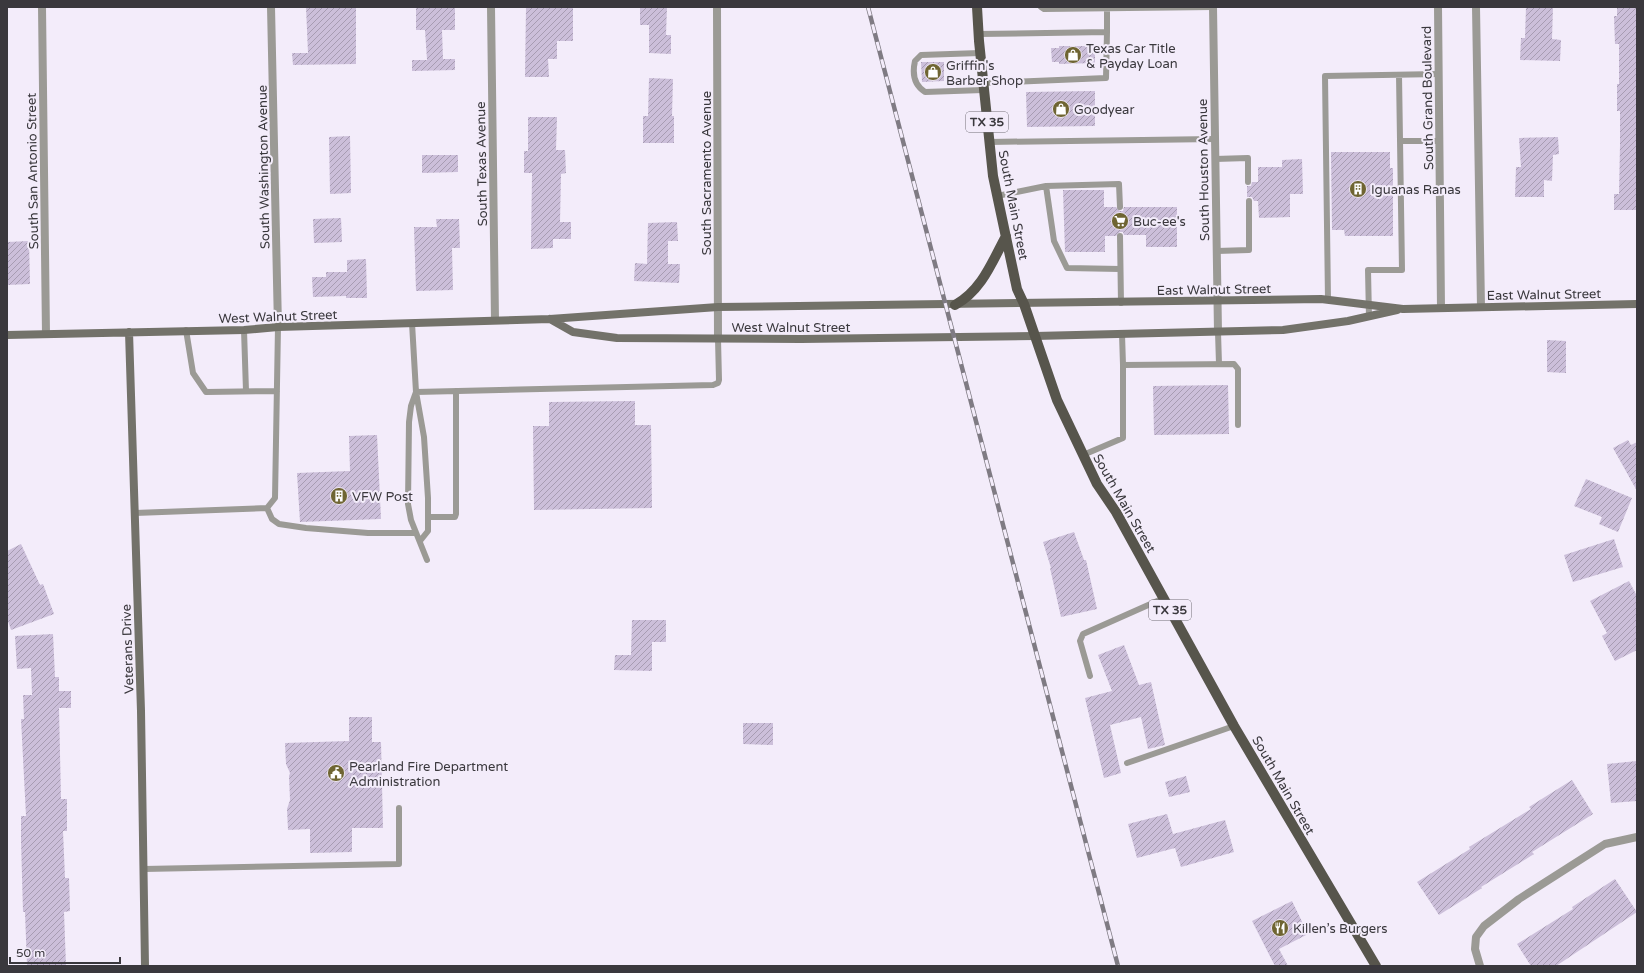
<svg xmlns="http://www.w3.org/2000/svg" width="1644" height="973" font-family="'Varela Round',sans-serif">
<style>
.building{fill:url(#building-hatch)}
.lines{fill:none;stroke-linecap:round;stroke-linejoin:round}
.lane{stroke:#9b9a95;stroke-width:6}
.street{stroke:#9b9a95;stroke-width:8}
.secondary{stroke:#73726a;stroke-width:8}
.primary{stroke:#57554c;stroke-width:10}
.rail-casing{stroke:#7f7b83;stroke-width:4.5}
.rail{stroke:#f3ecfa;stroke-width:3;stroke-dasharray:9;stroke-linecap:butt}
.labels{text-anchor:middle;stroke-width:4;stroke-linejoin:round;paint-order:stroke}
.shield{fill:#f3ecfa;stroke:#726e76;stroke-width:1}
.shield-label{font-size:12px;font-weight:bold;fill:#3a383d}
.poi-label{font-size:13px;fill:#3a383d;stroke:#f3ecfa;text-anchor:start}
.street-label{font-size:13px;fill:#3a383d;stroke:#f3ecfa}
</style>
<defs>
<pattern id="building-hatch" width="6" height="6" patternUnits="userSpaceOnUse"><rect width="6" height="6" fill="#ccbfda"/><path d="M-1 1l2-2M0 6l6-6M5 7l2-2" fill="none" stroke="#a79cb2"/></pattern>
</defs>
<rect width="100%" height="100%" fill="#f3ecfa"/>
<path class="building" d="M306 7H356V64L293 65 292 53H308Z
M416 7H455V30H442L443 59H455V70L412 71V60H427L425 30H416Z
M526 7H573V41H557V59H548L549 77H525Z
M640 7H667L666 35H671V54L649 53V25H640Z
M1526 7H1553L1552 39 1561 40 1560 61 1520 60 1521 38H1525Z
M1617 7H1637V210H1614V194H1619L1620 145V111H1617V84H1619V44H1615L1614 16H1617Z
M1059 46H1095V63L1059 64V62H1052L1051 48H1059Z
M921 62H944V81L922 82Z
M649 78 673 79 672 116H674V143H643V116H648Z
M1095 91V126L1027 127 1026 92Z
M528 117H557L556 150H565L566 173 561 174 560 222H571V239H553V248L531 249 532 173H524V151H528Z
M350 136 351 193 330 194 329 137Z
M1558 137 1559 154 1553 155 1552 181 1544 180V197H1515L1516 167H1521L1519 138Z
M1331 152H1390V168H1393V236H1345L1344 230H1332Z
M422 155H458V172L422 173Z
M1302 159 1303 194H1290V217L1259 218 1258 201H1254L1252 197H1247V186H1251L1252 182H1258V167H1282V160Z
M1063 190H1104V207H1116L1120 211H1123L1124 207H1177V247H1146V235H1124L1123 232H1120L1116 236H1105V252H1065Z
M341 218 342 242 314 243 313 219Z
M436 219H459L460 248H452L453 290 416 291 414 227H437Z
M677 222 678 241H668V264H680L679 283 634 281 635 263 647 264 648 223Z
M29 241 30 284 7 285V242Z
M366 259 367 298H346V296L313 297 312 277H326V272H347V260Z
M1547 340 1566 341V373L1547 372Z
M1228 385 1229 434 1154 435 1153 386Z
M635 401V425H651L652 508 534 510 533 426H549V402Z
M377 435 381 519 300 522 297 473 350 471 349 436Z
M1628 440 1631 445 1637 442V491L1613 448Z
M1586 479 1632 498 1618 532 1599 524 1602 517 1574 506Z
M1074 532 1084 560H1086L1097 609 1061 617 1050 568H1051L1043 542Z
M1614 539 1623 567 1573 582 1564 555Z
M21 544 40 585 43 584 54 614 11 630 7 618V551Z
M1629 581 1637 596V650L1615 661 1602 636 1607 633 1590 601Z
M632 620H666V642H652V671L614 670 615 655H631Z
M53 634 55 677H59V691H71V708H59L61 799H67V831H63L65 878H69L70 911 64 912 66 966H27L25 912H23L21 840V816H26L21 719H24L23 695H32L31 668 17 669 15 636Z
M1124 645 1139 685 1151 682 1165 745 1148 749 1141 717 1110 725 1121 773 1104 778 1085 698 1112 691 1098 655Z
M349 717H372V742H381L383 828H352V852L310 853V829L288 830 287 809 290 800 289 776 290 773 286 764 285 743 349 741Z
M743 723H773V745L743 744Z
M1637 761V801L1611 803 1607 764Z
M1186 776 1190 792 1169 797 1165 782Z
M1572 780 1593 814 1532 852 1534 854 1481 887 1482 888 1439 915 1417 882 1470 849 1469 847 1531 809 1529 807Z
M1167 814 1173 834 1225 820 1234 852 1181 867 1175 848 1137 858 1128 824Z
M1615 879 1637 912 1556 966H1531L1517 944 1573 909 1572 907Z
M1292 901 1308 934 1279 949 1288 966H1275L1252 921Z"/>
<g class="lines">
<path class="lane" d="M1041 7 1044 9 1213 7
M1107 8V32
M978 34 1107 32 1106 78 983 83
M980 53 921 55 915 61C912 74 914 85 925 92L983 90
M1401 141H1440
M989 142 1215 139
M1215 159 1248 158V182
M1046 186 1054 241 1067 268 1120 269
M997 196 1046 186 1119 184 1120 207
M1120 236 1121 303
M1217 251 1249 250V201
M1328 300 1325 76 1439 74
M1369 317 1368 270H1402L1399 75
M412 323 416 392 411 406 409 422 408 504 411 520 427 560
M186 330 193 373 206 392 277 391
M244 330 246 391
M1218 332 1219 364
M1122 334 1123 365
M1083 455 1123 438V365L1234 364 1238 369V425
M267 508 272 519 279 524 306 528 368 533H416
M135 513 267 508 275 498 278 327
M428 517H455L456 514V391
M420 541 428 531V498L424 437 416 392 713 385 718 383 719 380 718 339
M1090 676 1080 641 1083 634 1164 598
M1127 763 1234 726
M144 869 399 864V808"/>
<path class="street" d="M42 7 46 334
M271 7 278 327
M491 7 495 320
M717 7 718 339
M1213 7 1218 332
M1438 7 1441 308
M1476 7 1481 307
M1480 966 1475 949 1476 937 1484 926 1519 899 1605 844 1637 837"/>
<path class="secondary" d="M550 319 573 332 617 338 801 339 1035 336 1283 330 1348 321 1397 310
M129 332 141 711 145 966
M7 335 244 330 278 327 550 319 718 307 1321 299 1403 309 1637 304"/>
<path class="primary" d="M977 7 979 41 993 176 1017 289 1024 304 1057 400 1097 484 1116 512 1234 726 1376 966
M955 305C982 290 992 262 1006 236"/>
<g class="rail-casing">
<path id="rail" d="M868 7 1118 966"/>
</g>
<use href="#rail" class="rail"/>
</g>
<defs>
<g id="shop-disc" transform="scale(0.9)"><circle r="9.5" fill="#6f6532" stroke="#f3ecfa"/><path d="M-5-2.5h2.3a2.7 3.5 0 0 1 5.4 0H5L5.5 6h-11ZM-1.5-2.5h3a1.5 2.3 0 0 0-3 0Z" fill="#fff"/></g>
<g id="building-disc" transform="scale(0.9)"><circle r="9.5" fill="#6f6532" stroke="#f3ecfa"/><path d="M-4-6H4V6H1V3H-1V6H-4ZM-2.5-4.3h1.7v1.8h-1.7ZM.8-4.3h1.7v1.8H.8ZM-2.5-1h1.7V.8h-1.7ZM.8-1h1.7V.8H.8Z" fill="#fff"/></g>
<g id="supermarket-disc" transform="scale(0.9)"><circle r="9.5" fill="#6f6532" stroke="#f3ecfa"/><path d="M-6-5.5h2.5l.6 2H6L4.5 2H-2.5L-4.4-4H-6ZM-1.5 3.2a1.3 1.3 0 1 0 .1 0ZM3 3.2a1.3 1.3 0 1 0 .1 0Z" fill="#fff"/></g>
<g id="civic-disc" transform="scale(0.9)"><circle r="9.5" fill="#6f6532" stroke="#f3ecfa"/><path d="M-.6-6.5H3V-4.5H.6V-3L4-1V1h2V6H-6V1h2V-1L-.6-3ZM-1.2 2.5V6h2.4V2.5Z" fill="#fff"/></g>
<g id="restaurant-disc" transform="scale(0.9)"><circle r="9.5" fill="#6f6532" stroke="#f3ecfa"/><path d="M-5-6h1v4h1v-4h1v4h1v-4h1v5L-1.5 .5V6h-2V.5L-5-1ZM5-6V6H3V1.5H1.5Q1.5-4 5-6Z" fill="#fff"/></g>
</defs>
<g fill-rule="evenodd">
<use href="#shop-disc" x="1073" y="55"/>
<use href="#shop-disc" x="933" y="72"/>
<use href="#shop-disc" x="1061" y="109"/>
<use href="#building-disc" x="1358" y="189"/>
<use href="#supermarket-disc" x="1120" y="221"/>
<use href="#building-disc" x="339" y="496"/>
<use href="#civic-disc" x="336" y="773"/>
<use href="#restaurant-disc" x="1280" y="928"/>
</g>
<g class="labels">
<g class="shield">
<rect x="966" y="112" width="42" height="20" rx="3"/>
<rect x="1149" y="600" width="42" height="20" rx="3"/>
</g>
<g class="shield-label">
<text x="987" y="126">TX 35</text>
<text x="1170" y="614">TX 35</text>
</g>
<g class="poi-label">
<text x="1086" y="53">Texas Car Title<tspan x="1086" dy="15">&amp; Payday Loan</tspan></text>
<text x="946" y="70">Griffin's<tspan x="946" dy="15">Barber Shop</tspan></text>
<text x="1074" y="114">Goodyear</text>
<text x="1371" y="194">Iguanas Ranas</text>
<text x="1133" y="226">Buc-ee's</text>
<text x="352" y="501">VFW Post</text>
<text x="349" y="771">Pearland Fire Department<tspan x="349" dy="15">Administration</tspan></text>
<text x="1293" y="933">Killen’s Burgers</text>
</g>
<g class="street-label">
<text transform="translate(1427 98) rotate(-91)" y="5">South Grand Boulevard</text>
<text transform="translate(481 164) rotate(-91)" y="5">South Texas Avenue</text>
<text transform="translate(263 167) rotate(-91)" y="5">South Washington Avenue</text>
<text transform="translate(1203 170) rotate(-91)" y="5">South Houston Avenue</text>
<text transform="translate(32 171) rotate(-91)" y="5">South San Antonio Street</text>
<text transform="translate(706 173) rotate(-90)" y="5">South Sacramento Avenue</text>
<text transform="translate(1014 205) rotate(79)" y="5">South Main Street</text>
<text transform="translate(1214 289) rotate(-1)" y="5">East Walnut Street</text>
<text transform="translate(1544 294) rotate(-1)" y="5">East Walnut Street</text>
<text transform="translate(278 316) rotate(-2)" y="5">West Walnut Street</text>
<text x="791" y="332">West Walnut Street</text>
<text transform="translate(1125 503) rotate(60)" y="5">South Main Street</text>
<text transform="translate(127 649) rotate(-92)" y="5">Veterans Drive</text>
<text transform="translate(1284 785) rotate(60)" y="5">South Main Street</text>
</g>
</g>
<rect width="1644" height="973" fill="none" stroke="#3a383d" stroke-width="16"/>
<path d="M10 957v6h110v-6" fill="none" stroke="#3a383d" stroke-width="2"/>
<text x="16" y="957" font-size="12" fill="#3a383d" stroke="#f3ecfa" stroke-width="3" paint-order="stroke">50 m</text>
</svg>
